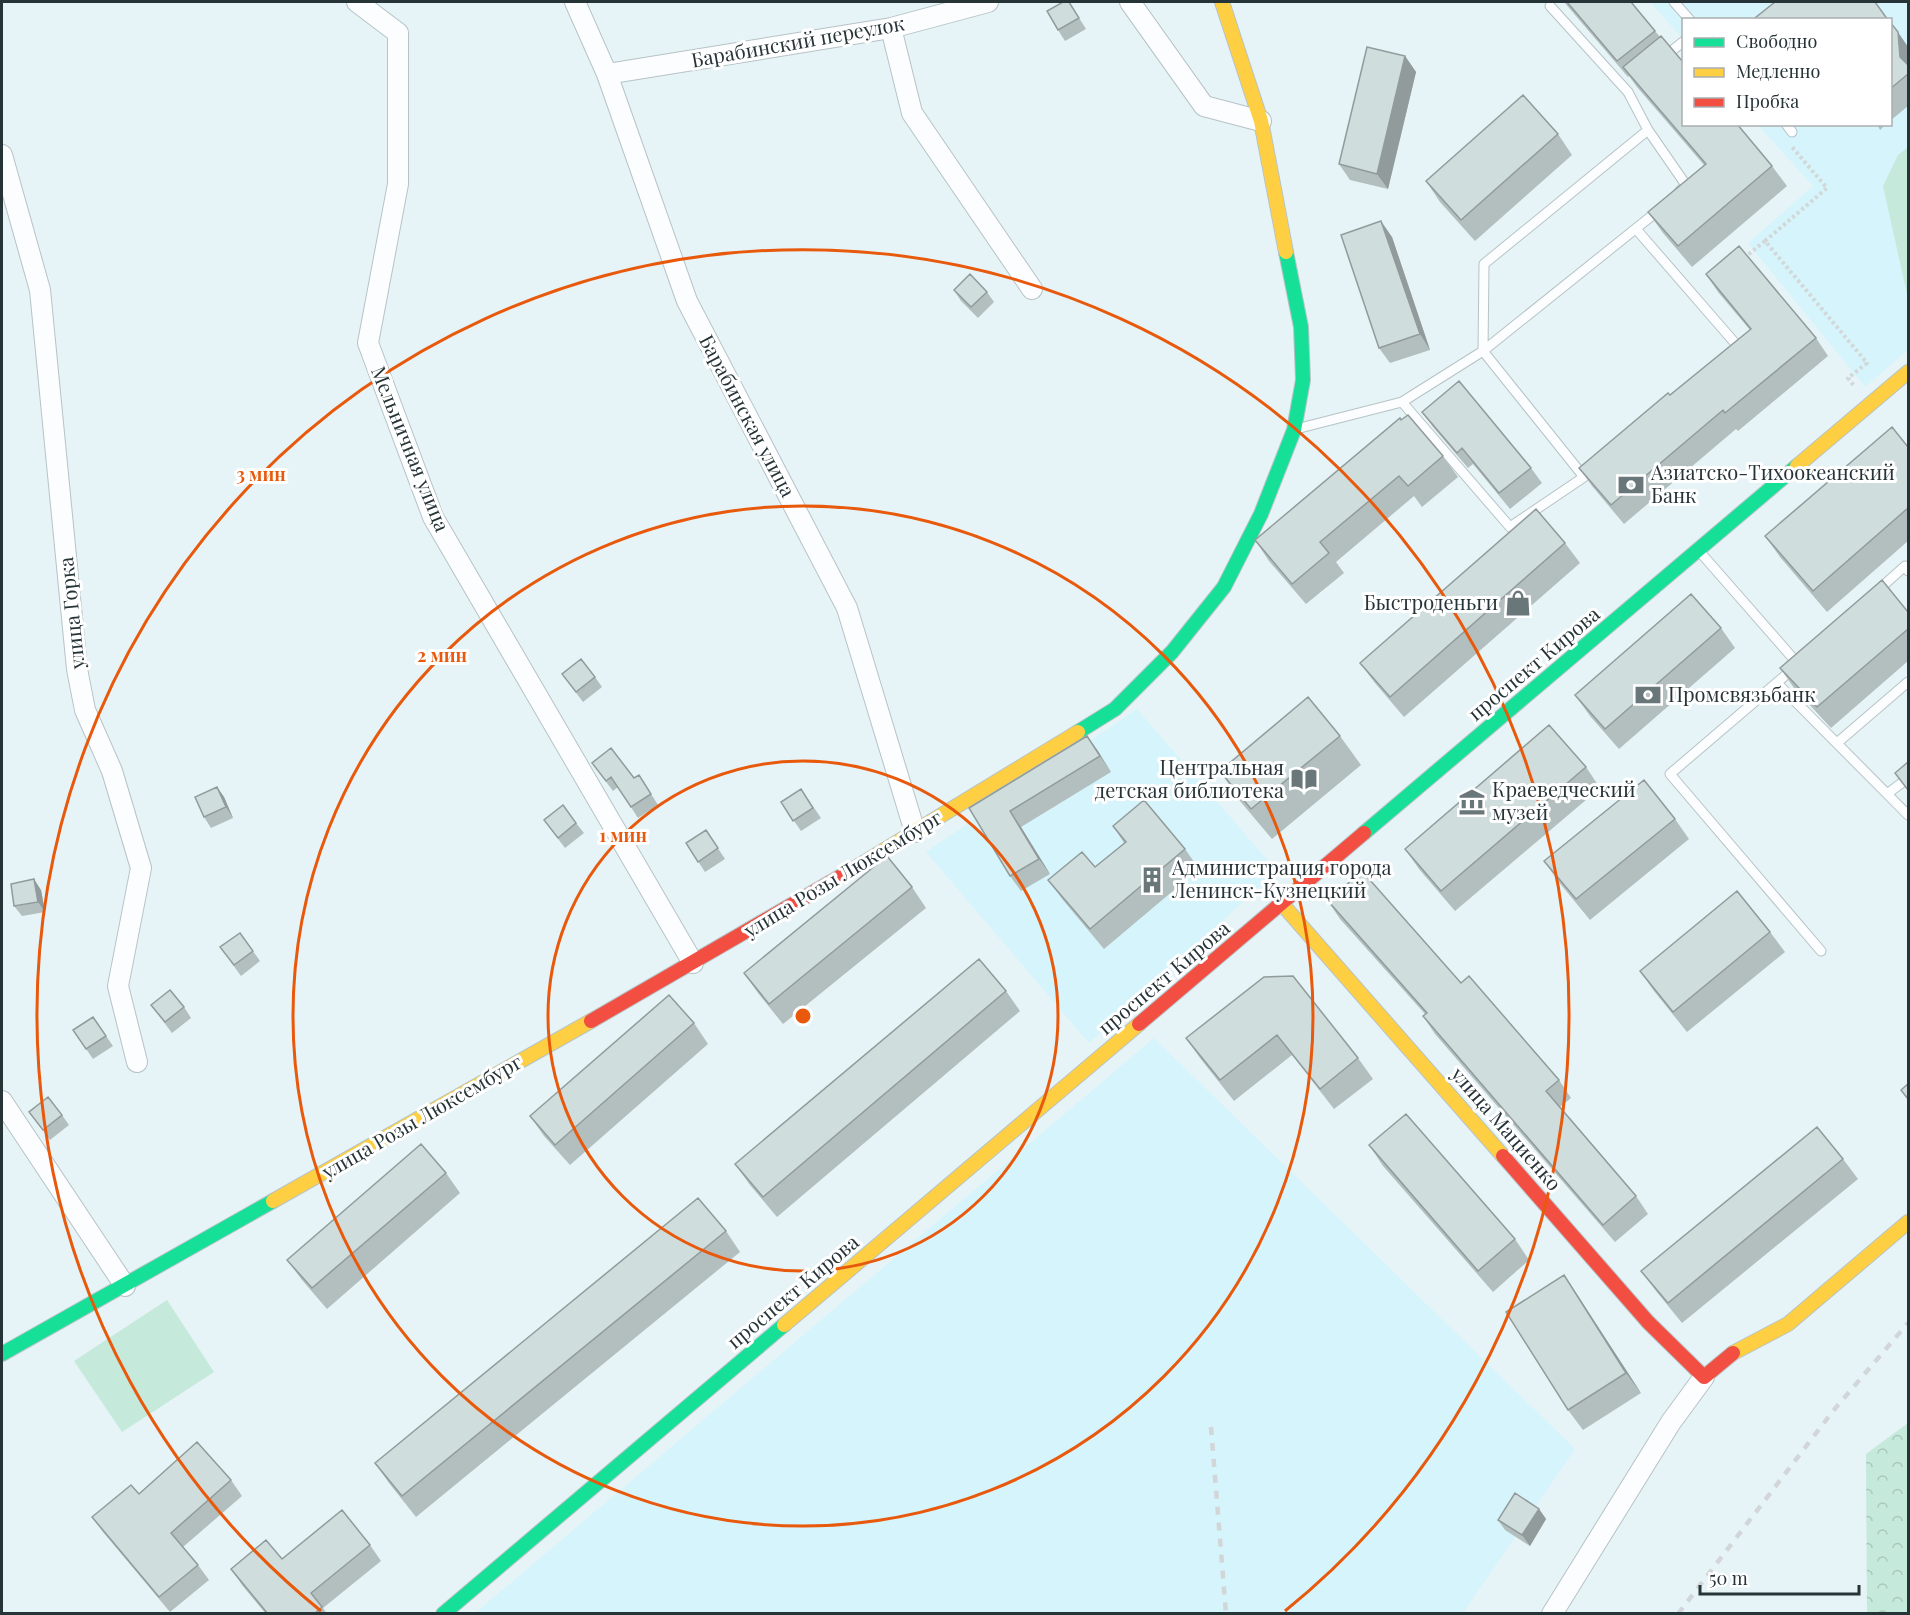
<svg xmlns="http://www.w3.org/2000/svg" width="1910" height="1615" font-family="'Playfair Display',serif">
<style>
.built{fill:#d6f4fb}
.grass{fill:#c5e9da}
.park{fill:url(#park-crowns)}
.lines{fill:none;stroke-linecap:round;stroke-linejoin:round}
.lane-casing{stroke:#b7c3c6;stroke-width:11}
.street-casing{stroke:#b7c3c6;stroke-width:22}
.fast-casing{stroke:#b7c3c6;stroke-width:16}
.slow-casing{stroke:#b7c3c6;stroke-width:16}
.jam-casing{stroke:#b7c3c6;stroke-width:16}
.path{stroke:#d2d7d8;stroke-width:4;stroke-dasharray:3 3;stroke-linecap:butt}
.lane{stroke:#fbfdfe;stroke-width:9}
.street{stroke:#fbfdfe;stroke-width:20}
.fast{stroke:#16e098;stroke-width:14}
.slow{stroke:#ffcf43;stroke-width:14}
.jam{stroke:#f24e42;stroke-width:14}
.rail{stroke:#d2d6d8;stroke-width:4.5;stroke-dasharray:8 8;stroke-linecap:butt}
.wall{fill:#b3bebe}
.shaded-wall{fill:#929b9b}
.building{fill:#d0dddd;stroke:#929b9b;stroke-width:1.5}
.ring{fill:none;stroke:#e8590c;stroke-width:3}
.labels{text-anchor:middle;stroke-width:6;stroke-linejoin:round;paint-order:stroke}
.street-label{font-size:20px;fill:#273437;stroke:#fff}
.poi-label{font-size:20px;fill:#273437;stroke:#fff;text-anchor:start}
.centre{fill:#e8590c;stroke:#fff;stroke-width:3}
.ring-label{font-size:18px;text-anchor:middle;font-weight:bold;fill:#e8590c;stroke:#fff;stroke-width:6;stroke-linejoin:round;paint-order:stroke}
</style>
<defs>
<pattern id="park-crowns" width="20" height="18" patternUnits="userSpaceOnUse" patternTransform="scale(1.5)"><rect width="20" height="18" fill="#c5e9da"/><path d="M2 6a3 3 0 1 1 6 0M12 15a3 3 0 1 1 6 0" fill="none" stroke="#a9c8bc"/></pattern>
</defs>
<rect width="100%" height="100%" fill="#e6f4f7"/>
<path class="built" d="M1650 2H1908V350L1865 387 1748 243 1813 186 1758 125 1890 124V20H1684L1683 39Z
M1137 709 1277 871 1089 1043 926 852Z
M1154 1038 1575 1449 1463 1613 474 1614Z"/>
<path class="grass" d="M1908 147V293L1907 294 1883 186 1898 155Z
M167 1300 214 1372 122 1432 74 1361Z"/>
<path class="park" d="M1908 1423V1613H1867L1866 1454Z"/>
<g class="lines">
<g class="lane-casing">
<path id="lane" d="M1674 2 1690 20
M1550 6 1628 92 1648 130
M1664 57 1684 41
M1786 124 1792 132
M1636 229 1741 350 1740 351
M1402 402 1510 527 1584 477 1483 351 1484 264 1648 130 1686 185 1680 191
M1296 429 1402 402 1483 351 1659 210
M1700 552 1798 664 1800 663
M1876 592 1905 566 1908 571
M1794 668 1670 774 1821 951
M1777 683 1908 815
M1837 743 1908 682
M1887 794 1908 778"/>
</g>
<g class="street-casing">
<path id="street" d="M357 2 398 33V184L368 343 433 517 693 963
M575 2 607 74 687 301 847 608 915 832
M1130 2 1204 106 1261 121
M891 28 912 113 1032 289
M607 74 891 28 988 2
M2 155 40 290 77 669 85 710 112 771 141 868 118 986 137 1062
M2 1101 125 1286
M1552 1614 1671 1422 1704 1377"/>
</g>
<g class="fast-casing">
<path id="fast" d="M1078 732 1115 709 1172 652 1224 587 1261 514 1294 430 1303 380 1301 327 1286 252
M1364 833 1797 466
M2 1354 273 1201
M443 1614 784 1325"/>
</g>
<g class="slow-casing">
<path id="slow" d="M1222 2 1261 121 1286 252
M1797 466 1908 372
M850 871 1078 732
M1282 904 1503 1156
M273 1201 591 1021
M784 1325 1139 1024
M1733 1353 1788 1324 1908 1222"/>
</g>
<g class="jam-casing">
<path id="jam" d="M591 1021 850 871
M1139 1024 1364 833
M1503 1156 1648 1322 1704 1377 1733 1353"/>
</g>
<path class="path" d="M1765 241 1827 188 1792 147
M1744 258 1765 241 1867 363 1848 378 1854 386"/>
<use href="#lane" class="lane"/>
<use href="#street" class="street"/>
<use href="#fast" class="fast"/>
<use href="#slow" class="slow"/>
<use href="#jam" class="jam"/>
<path class="rail" d="M1211 1427 1226 1614
M1678 1614 1833 1411 1908 1323"/>
</g>
<path class="wall" d="M1069 2 1086 29 1065 41 1058 30Z
M1564 2H1631L1660 37 1772 166 1787 186 1692 267 1663 233 1648 212 1704 165 1637 87 1629 76 1628 77Z
M1890 22 1908 47V106L1890 121Z
M1405 56 1416 72 1388 189 1350 180 1339 164Z
M1877 124H1886L1880 130Z
M1558 134 1572 155 1475 241 1440 202 1426 181Z
M1392 237 1430 350 1390 363 1379 348Z
M1706 274 1816 338 1828 356 1738 431 1736 429 1624 524 1592 486 1579 468 1750 330 1718 292Z
M954 290 987 292 994 302 978 318 961 301Z
M1422 412 1531 468 1542 483 1510 509 1473 464 1468 468 1433 427Z
M1908 447V541L1827 612 1780 557 1765 536Z
M1443 456 1458 477 1422 507 1414 496 1336 562 1344 573 1306 604 1269 561 1255 540Z
M1565 543 1580 563 1404 717 1375 683 1360 663Z
M1908 612V661L1831 728 1794 688 1780 668Z
M1721 628 1735 648 1619 749 1590 716 1575 695Z
M562 674 595 677 602 687 583 702Z
M1087 736 1111 772 1021 827 1050 874 1021 891 1010 876 969 808Z
M1340 736 1361 765 1272 839 1240 801 1220 771Z
M592 763 634 778 639 775 658 805 638 818 618 787 613 791Z
M1586 767 1600 788 1455 911 1419 869 1405 849Z
M217 787 224 797 233 818 211 828 204 817Z
M801 789 821 818 801 831 781 802Z
M1675 819 1689 839 1590 920 1558 881 1544 861Z
M544 820 576 823 584 833 565 848Z
M1113 826 1185 849 1199 869 1104 949 1063 900 1048 880 1095 867 1124 843Z
M706 830 725 859 705 872 686 843Z
M912 887 926 908 783 1024 758 993 744 973Z
M41 890 45 912 22 916 14 906Z
M1328 901 1461 983 1559 1080 1571 1098 1560 1107 1636 1196 1648 1214 1615 1242 1435 1034 1423 1016 1425 1014 1340 919Z
M1770 932 1785 952 1687 1032 1654 991 1640 971Z
M240 933 260 961 241 976 220 947Z
M1264 977 1358 1058 1373 1079 1334 1109 1292 1055 1234 1101 1200 1058 1186 1038Z
M1006 991 1020 1011 777 1217 750 1185 735 1164Z
M151 1005 184 1007 191 1018 172 1033Z
M93 1017 113 1046 93 1059 73 1030Z
M694 1023 708 1044 570 1165 544 1136 530 1116Z
M29 1112 62 1115 69 1125 50 1140Z
M1369 1145 1515 1239 1529 1260 1493 1292 1383 1166Z
M1843 1159 1858 1179 1682 1323 1656 1291 1641 1271Z
M446 1173 460 1193 327 1309 302 1280 287 1260Z
M726 1231 740 1252 416 1517 389 1483 375 1463Z
M1564 1275 1578 1296 1641 1393 1583 1430 1568 1410Z
M231 1480 242 1496 183 1547 198 1565 209 1580 170 1612 103 1532 92 1517 139 1494Z
M1539 1509 1546 1519 1530 1546 1505 1530 1498 1520Z
M370 1545 381 1561 323 1608 327 1614H266L242 1585 231 1569 282 1559Z"/>
<path class="shaded-wall" d="M1898 32 1908 47V69L1900 57Z
M1405 56 1416 72 1388 189 1377 174Z
M1381 221 1392 237 1430 350 1420 334Z
M1087 736 1098 751 1111 772 1100 756Z
M217 787 224 797 233 818 226 807Z
M1010 811 1021 827 1050 874 1039 859Z
M34 879 41 890 45 912 38 902Z
M1564 1275 1578 1296 1641 1393 1626 1373Z
M1539 1509 1546 1519 1530 1546 1522 1535Z"/>
<path class="building" d="M1063 2H1069L1079 18 1058 30 1047 11Z
M1567 2H1631L1655 31 1617 61Z
M1775 2H1875L1888 20H1756L1755 18Z
M1890 22 1898 32 1900 57 1908 65V74L1890 89Z
M1661 36 1683 62V124H1737L1772 166 1678 246 1648 212 1706 164 1623 67Z
M1367 47 1405 56 1377 174 1339 164Z
M1523 95 1558 134 1461 220 1426 181Z
M1381 221 1420 334 1379 348 1341 235Z
M1739 246 1816 338 1725 413 1723 410 1611 505 1579 468 1668 393 1670 395 1751 329 1706 274Z
M970 274 987 292 971 307 954 290Z
M1459 381 1531 468 1499 493 1462 448 1457 453 1422 412Z
M1408 415 1443 456 1408 486 1399 476 1320 542 1329 553 1292 584 1255 540 1400 418 1401 420Z
M1892 427 1908 447V508L1813 591 1765 536Z
M1536 509 1565 543 1390 697 1360 663Z
M1882 580 1908 612V629L1817 707 1780 668Z
M1691 594 1721 628 1605 729 1575 695Z
M581 659 595 677 576 692 562 674Z
M1308 697 1340 736 1251 809 1220 771Z
M1549 725 1586 767 1441 891 1405 849Z
M1087 736 1100 756 1010 811 1039 859 1010 876 969 808Z
M611 748 634 778 639 775 651 794 631 807 611 777 606 781 592 763Z
M1908 762V790L1895 773Z
M1644 780 1675 819 1576 899 1544 861Z
M217 787 226 807 204 817 195 797Z
M801 789 813 808 793 821 781 802Z
M1144 800 1185 849 1090 929 1048 880 1082 852 1095 867 1126 842 1113 826Z
M563 805 576 823 558 838 544 820Z
M706 830 718 848 698 862 686 843Z
M887 856 912 887 769 1004 744 973Z
M1362 871 1461 983 1469 976 1559 1080 1546 1091 1636 1196 1603 1225 1423 1016 1427 1013 1328 901Z
M34 879 38 902 14 906 11 884Z
M1737 891 1770 932 1673 1012 1640 971Z
M240 933 253 951 234 965 220 947Z
M979 959 1006 991 763 1197 735 1164Z
M1293 976 1358 1058 1320 1089 1277 1035 1220 1080 1186 1038 1264 977Z
M170 990 184 1007 165 1022 151 1005Z
M669 995 694 1023 555 1145 530 1116Z
M93 1017 106 1036 86 1049 73 1030Z
M1908 1084V1099L1901 1090Z
M48 1097 62 1115 43 1130 29 1112Z
M1406 1114 1515 1239 1478 1271 1369 1145Z
M1817 1127 1843 1159 1668 1303 1641 1271Z
M421 1144 446 1173 312 1288 287 1260Z
M698 1198 726 1231 402 1496 375 1463Z
M1564 1275 1626 1373 1568 1410 1506 1312Z
M197 1442 231 1480 171 1533 198 1565 159 1597 92 1517 131 1485 139 1494Z
M1515 1493 1539 1509 1522 1535 1498 1520Z
M342 1510 370 1545 311 1593 322 1607 314 1614H268L231 1569 266 1540 282 1559Z"/>
<g class="ring">
<circle cx="803" cy="1016" r="255"/>
<circle cx="803" cy="1016" r="510"/>
<path d="M321 1611A766 766 0 1 1 1285 1611"/>
</g>
<defs>
<g id="bank-bare" transform="scale(2.07)"><path d="M-6-4H6V4H-6ZM0-2.3a2.3 2.3 0 1 0 0 4.6a2.3 2.3 0 1 0 0-4.6Z" fill="#6a777a" stroke="#fff" stroke-width="2.5" paint-order="stroke"/></g>
<g id="shop-bare" transform="scale(2.07)"><path d="M-5-2.5h2.3a2.7 3.5 0 0 1 5.4 0H5L5.5 6h-11ZM-1.5-2.5h3a1.5 2.3 0 0 0-3 0Z" fill="#6a777a" stroke="#fff" stroke-width="2.5" paint-order="stroke"/></g>
<g id="library-bare" transform="scale(2.07)"><path d="M-6-4Q-3-5.5-.7-3.5V5Q-3 3-6 4ZM6-4Q3-5.5 .7-3.5V5Q3 3 6 4Z" fill="#6a777a" stroke="#fff" stroke-width="2.5" paint-order="stroke"/></g>
<g id="museum-bare" transform="scale(2.07)"><path d="M0-6L6-3V-2H-6V-3ZM-5-1h2V3h-2ZM-1-1h2V3h-2ZM3-1h2V3H3ZM-6 4H6V6H-6Z" fill="#6a777a" stroke="#fff" stroke-width="2.5" paint-order="stroke"/></g>
<g id="building-bare" transform="scale(2.07)"><path d="M-4-6H4V6H1V3H-1V6H-4ZM-2.5-4.3h1.7v1.8h-1.7ZM.8-4.3h1.7v1.8H.8ZM-2.5-1h1.7V.8h-1.7ZM.8-1h1.7V.8H.8Z" fill="#6a777a" stroke="#fff" stroke-width="2.5" paint-order="stroke"/></g>
</defs>
<g fill-rule="evenodd">
<use href="#bank-bare" x="1631" y="485"/>
<use href="#shop-bare" x="1518" y="603"/>
<use href="#bank-bare" x="1648" y="695"/>
<use href="#library-bare" x="1304" y="779"/>
<use href="#museum-bare" x="1472" y="802"/>
<use href="#building-bare" x="1152" y="880"/>
</g>
<g class="labels">
<g class="street-label">
<text transform="translate(798 42) rotate(-10)" y="7">Барабинский переулок</text>
<text transform="translate(747 416) rotate(62)" y="7">Барабинская улица</text>
<text transform="translate(410 449) rotate(68)" y="7">Мельничная улица</text>
<text transform="translate(72 613) rotate(-96)" y="7">улица Горка</text>
<text transform="translate(1534 664) rotate(-40)" y="7">проспект Кирова</text>
<text transform="translate(843 874) rotate(-31)" y="7">улица Розы Люксембург</text>
<text transform="translate(1164 978) rotate(-40)" y="7">проспект Кирова</text>
<text transform="translate(422 1117) rotate(-30)" y="7">улица Розы Люксембург</text>
<text transform="translate(1506 1129) rotate(49)" y="7">улица Мациенко</text>
<text transform="translate(793 1292) rotate(-40)" y="7">проспект Кирова</text>
</g>
<g class="poi-label">
<text x="1651" y="480">Азиатско-Тихоокеанский<tspan x="1651" dy="23">Банк</tspan></text>
<text x="1498" y="610" text-anchor="end">Быстроденьги</text>
<text x="1668" y="702">Промсвязьбанк</text>
<text x="1284" y="775" text-anchor="end">Центральная<tspan x="1284" dy="23">детская библиотека</tspan></text>
<text x="1492" y="797">Краеведческий<tspan x="1492" dy="23">музей</tspan></text>
<text x="1172" y="875">Администрация города<tspan x="1172" dy="23">Ленинск-Кузнецкий</tspan></text>
</g>
</g>
<circle cx="803" cy="1016" r="9" class="centre"/>
<g class="ring-label">
<text x="261" y="481">3 мин</text>
<text x="442" y="662">2 мин</text>
<text x="623" y="842">1 мин</text>
</g>
<rect width="1910" height="1615" fill="none" stroke="#273437" stroke-width="6"/>
<rect x="1682" y="18" width="210" height="108" fill="#ffffff" stroke="#a9aeaf" stroke-width="1.5"/>
<rect x="1694" y="38" width="30" height="9" fill="#16e098" stroke="#a9aeaf" stroke-width="1.5"/>
<text x="1736" y="48" font-size="18" fill="#273437">Свободно</text>
<rect x="1694" y="68" width="30" height="9" fill="#ffcf43" stroke="#a9aeaf" stroke-width="1.5"/>
<text x="1736" y="78" font-size="18" fill="#273437">Медленно</text>
<rect x="1694" y="98" width="30" height="9" fill="#f24e42" stroke="#a9aeaf" stroke-width="1.5"/>
<text x="1736" y="108" font-size="18" fill="#273437">Пробка</text>
<path d="M1700 1585v9h159v-9" fill="none" stroke="#273437" stroke-width="3"/>
<text x="1709" y="1585" font-size="18" fill="#273437" stroke="#ffffff" stroke-width="4.5" paint-order="stroke">50 m</text>
</svg>
